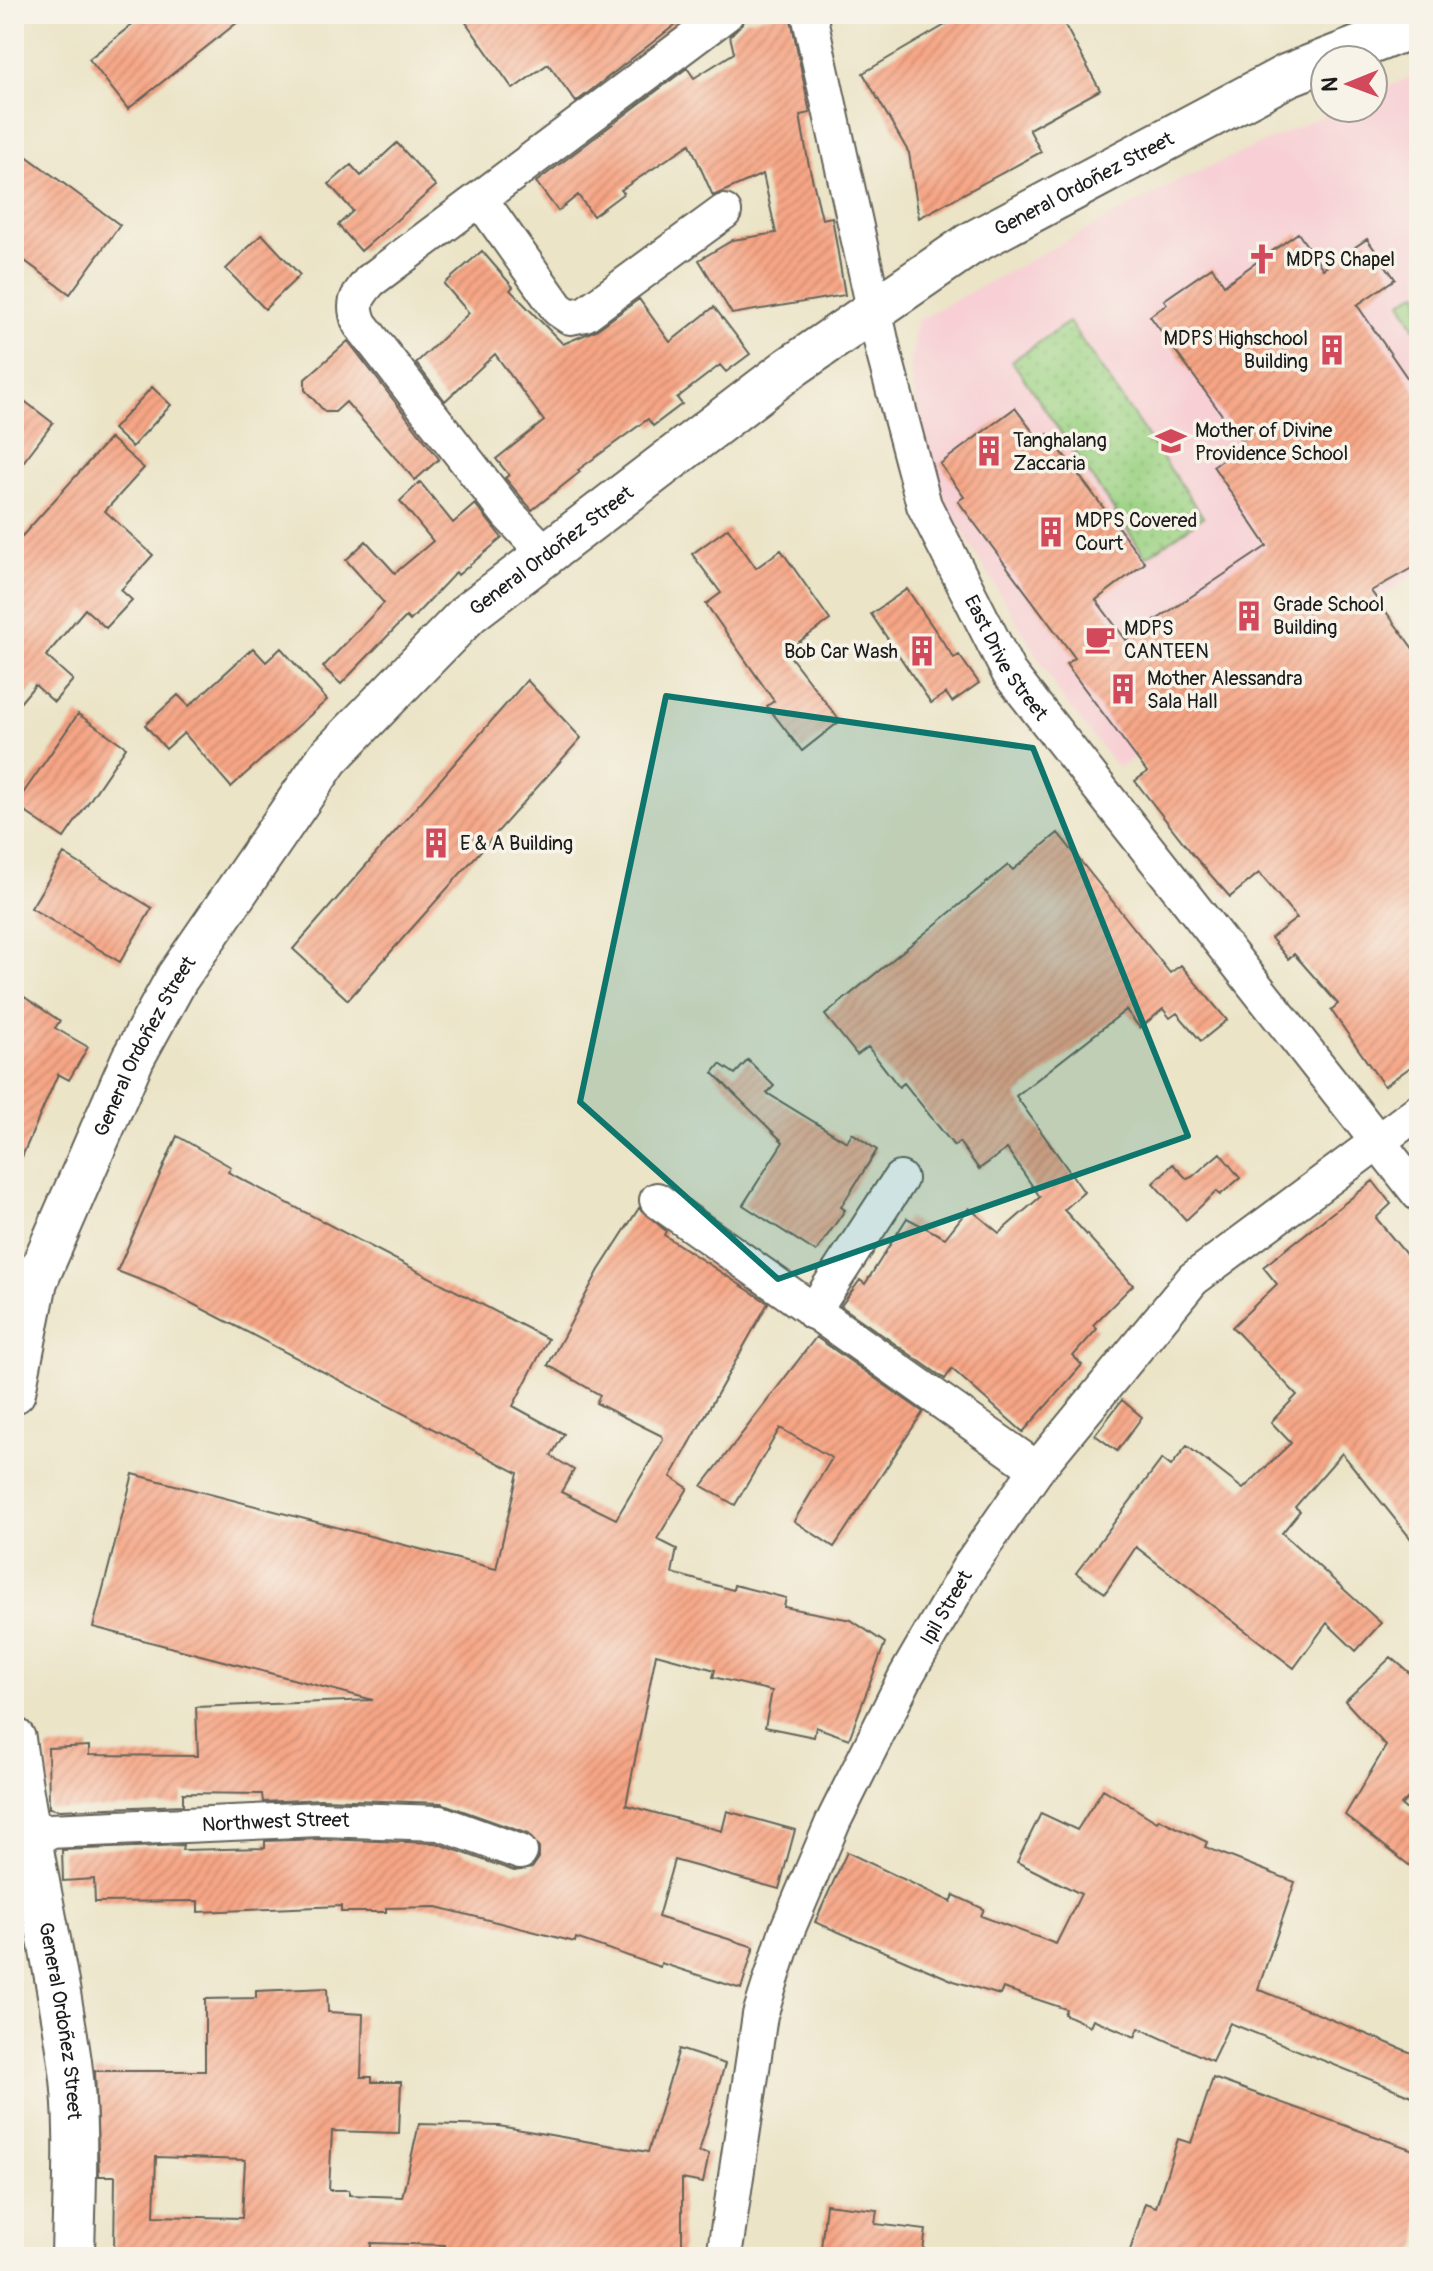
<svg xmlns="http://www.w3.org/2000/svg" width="1433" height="2271" font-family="Pangolin,sans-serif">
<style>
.built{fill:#f7cfd4}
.grass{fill:url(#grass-dots);stroke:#5c7850;stroke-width:2}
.park{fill:#9dd385;stroke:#5c7850;stroke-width:2}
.building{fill:url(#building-hatch);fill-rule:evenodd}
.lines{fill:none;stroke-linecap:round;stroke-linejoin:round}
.minor-casing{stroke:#646258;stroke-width:38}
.major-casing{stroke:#646258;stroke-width:46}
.minor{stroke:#fff;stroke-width:34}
.major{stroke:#fff;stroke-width:42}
.marked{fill:#0f766e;fill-opacity:0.2;stroke:#0f766e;stroke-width:6;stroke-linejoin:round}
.labels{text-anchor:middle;stroke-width:7;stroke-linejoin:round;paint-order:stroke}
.street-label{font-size:20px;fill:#1c1c1c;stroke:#f7f3e8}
.poi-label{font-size:20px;fill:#1c1c1c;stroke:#f7f3e8;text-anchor:start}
</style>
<defs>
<pattern id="grass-dots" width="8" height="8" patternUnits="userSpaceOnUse" patternTransform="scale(2)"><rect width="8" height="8" fill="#9dd385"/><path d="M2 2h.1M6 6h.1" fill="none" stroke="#87b572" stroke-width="1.8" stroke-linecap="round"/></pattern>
<pattern id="building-hatch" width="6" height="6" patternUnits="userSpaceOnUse" patternTransform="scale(2)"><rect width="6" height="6" fill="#f6a585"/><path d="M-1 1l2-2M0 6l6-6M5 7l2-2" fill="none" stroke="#d28d72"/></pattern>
</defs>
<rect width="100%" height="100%" fill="#f7f3e8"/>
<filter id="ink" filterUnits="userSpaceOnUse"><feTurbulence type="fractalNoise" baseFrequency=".0125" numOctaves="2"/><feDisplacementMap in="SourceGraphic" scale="16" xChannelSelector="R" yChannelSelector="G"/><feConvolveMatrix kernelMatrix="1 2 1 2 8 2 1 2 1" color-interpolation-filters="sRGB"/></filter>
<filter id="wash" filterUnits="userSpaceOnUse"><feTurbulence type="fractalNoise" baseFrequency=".006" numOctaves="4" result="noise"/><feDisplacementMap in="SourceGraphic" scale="32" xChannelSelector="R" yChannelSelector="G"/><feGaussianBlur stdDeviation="1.8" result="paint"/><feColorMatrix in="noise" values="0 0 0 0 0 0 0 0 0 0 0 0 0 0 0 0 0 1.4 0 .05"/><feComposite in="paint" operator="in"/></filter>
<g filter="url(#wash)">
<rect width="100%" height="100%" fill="#ebe4c7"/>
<path class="built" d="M1419 73V572L1118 768 1065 702 931 479 910 372 916 321 1180 180 1340 108H1373V93Z"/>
<path class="grass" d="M1069 322 1203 517 1146 557 1012 361Z"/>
<path class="park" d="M1419 292V336L1401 301Z"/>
<g id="blocks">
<path class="building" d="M145 14H248L128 109 89 59Z
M460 14H689L576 102 548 64 513 89Z
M779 14H790L810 113 800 115 808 161 822 219 832 217 845 295 732 314 699 260 733 240 776 233 763 174 713 196 690 144 621 190 624 193 593 216 578 195 558 211 536 182 687 68 694 78 734 53 730 36 745 20Z
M964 14H1059L1100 90 1029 129 1041 152 919 218 909 153 863 73Z
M397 143 436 186 361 251 338 225 353 211 329 184 351 165 361 176Z
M14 147 120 225 70 294 14 253Z
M1298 233 1323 269 1367 239 1395 279 1357 305 1419 395V564L1371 591 1419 657V1061L1384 1086 1331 1010 1338 1004 1294 954 1288 959 1271 938 1297 918 1259 873 1230 897 1194 856 1135 781 1147 772 1066 664 1075 658 958 501 964 497 940 464 1015 408 1039 440 1048 434 1145 563 1096 600 1126 640 1267 546 1213 466 1244 445 1150 316 1167 304 1164 300 1212 267 1224 285Z
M262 234 300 275 265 309 226 269Z
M482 251 513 287 510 290 563 344 596 330 639 299 670 342 714 307 750 354 726 372 720 365 677 398 682 404 653 426 648 419 578 470 580 472 532 510 505 478 509 475 496 459 544 421 495 354 445 401 416 363 469 313 444 284Z
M348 341 439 459 415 480 346 402 335 412H325L305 390V379Z
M152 387 171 405 132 447 113 429Z
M14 393 53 423 14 474Z
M110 438 144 468 105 511 153 555 121 590 132 600 106 628 85 609 46 656 73 680 54 702 35 685 14 710V545Z
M420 482 453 523 475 504 502 538 458 575 456 572 410 621 406 617 341 684 323 667 384 603 346 560 366 541 395 573 433 541 400 501Z
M728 528 756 568 781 550 830 620 786 651 840 721 802 751 767 706 774 701 706 604 721 593 692 554Z
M907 589 954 658 959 655 979 683 952 702 946 693 931 703 871 614Z
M253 648 266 662 281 648 327 700 231 787 184 733 166 749 145 725 178 695 189 706Z
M527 680 581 738 348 1000 293 949Z
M78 714 126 747 64 838 15 805Z
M1058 833 1170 973 1181 965 1227 1020 1201 1041 1177 1013 1170 1018 1163 1009 1140 1028 1126 1010 1016 1096 1084 1192 1064 1210 1133 1285 1093 1325 1097 1329 1073 1356 1082 1365 1023 1432 952 1369 945 1379 841 1306 860 1280 865 1284 907 1218 945 1238 969 1208 999 1233 1040 1197 1007 1149 979 1169 959 1142 954 1146 904 1083 899 1087 868 1047 857 1055 825 1015 1008 865 1013 870Z
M64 854 152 908 120 962 31 908Z
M14 990 60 1021 55 1028 88 1047 69 1080 58 1074 14 1175Z
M748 1060 774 1086 767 1093 847 1142 852 1133 877 1150 841 1207 845 1210 816 1252 743 1205 783 1142 713 1073 720 1064 735 1074Z
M177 1136 231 1167 228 1172 548 1339 513 1406 564 1434 551 1456 574 1470 561 1492 616 1519 663 1440 662 1436 596 1403 600 1395 548 1365 599 1270 639 1208 666 1231 664 1235 768 1303 671 1477 688 1488 657 1539 677 1549 672 1573 733 1590 734 1585 786 1598 784 1607 851 1620 885 1643 849 1739 816 1727 814 1737 765 1727 772 1691 713 1677 715 1670 656 1654 626 1805 722 1831 727 1811 795 1830 779 1889 674 1860 658 1917 754 1947 741 1989 661 1963 660 1967 576 1938 575 1942 437 1907 386 1908V1912H341V1906L198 1912V1901L95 1902 94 1879 63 1881 62 1850 183 1845 182 1850 265 1848V1841L320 1839 436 1843 514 1871 532 1868 539 1858V1848L528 1834 441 1803 321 1799 263 1802 262 1794 183 1793V1805L60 1810 49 1808 48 1748 89 1746V1755L198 1756 196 1707 373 1700 93 1627 133 1474 496 1569 518 1473 166 1290 117 1271Z
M1220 1153 1240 1178 1220 1195 1217 1191 1186 1220 1153 1183 1173 1164 1187 1179 1192 1177Z
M1373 1181 1391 1204 1376 1218 1419 1270V1549L1342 1453 1295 1507 1300 1511 1282 1533 1381 1623 1356 1651 1327 1623 1294 1668 1136 1547 1105 1593 1076 1573 1162 1459 1171 1466 1187 1446 1243 1489 1291 1443 1271 1422 1297 1395 1232 1327 1277 1284 1263 1267Z
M816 1337 923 1412 834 1547 794 1521 832 1458 780 1428 735 1505 702 1486Z
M1122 1400 1142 1417 1117 1451 1095 1435Z
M1391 1657 1419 1681V1787L1401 1805 1419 1821V1873L1345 1815 1386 1746 1345 1701Z
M1103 1789 1157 1822 1159 1819 1207 1842 1205 1847 1295 1882 1258 1989 1419 2056V2099L1230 2023 1212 2061 1139 2028 1135 2037 1093 2019 1090 2026 1064 2014 1066 2009 1003 1988 1000 1995 954 1981 815 1922 847 1852 951 1902 954 1895 984 1909 981 1916 1056 1944 1081 1894 1017 1862 1041 1813 1077 1830Z
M327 1988 328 2012 363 2014 361 2077H372V2082H401L399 2133 332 2131 329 2190H349V2195L402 2197 419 2124 499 2126 648 2152 679 2049 725 2064 699 2152 709 2154 703 2183 682 2179V2254L480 2257 444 2255 445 2245 371 2243 370 2257 114 2254 115 2176H99L95 2071H205V1999L256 1998V1991ZM156 2157 245 2160 242 2218 154 2216Z
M1213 2078 1419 2152V2242L1414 2257H1128L1145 2203 1156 2207 1178 2139 1191 2143Z
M826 2204 877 2210 875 2224 926 2230 922 2257H820Z"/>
</g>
</g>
<g filter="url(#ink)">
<use href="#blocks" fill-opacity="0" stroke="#646258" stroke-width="2"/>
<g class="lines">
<g class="minor-casing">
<g id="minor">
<path id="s1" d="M809 14 884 354 924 505 1009 673 1419 1194"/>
<path d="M480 199 558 309 570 317 585 314 724 212"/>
<path d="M544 552 508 514 360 324C352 304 356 297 370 281L726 14"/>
<path d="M657 1200 1037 1469"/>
<path d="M813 1312 900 1179"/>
<path id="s2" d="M26 1832 320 1819 440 1823 520 1852"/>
<path id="s3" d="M724 2257 760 2015 786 1933 833 1822 906 1676 971 1564 1037 1469 1193 1279 1419 1111"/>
</g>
</g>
<g class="major-casing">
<g id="major">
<path id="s4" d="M14 1392 36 1281 133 1058 177 978 328 758 469 613 790 368 970 244 1288 75 1419 24"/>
<path id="s5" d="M14 1739C28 1848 55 1954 70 2062 79 2126 74 2193 73 2257"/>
</g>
</g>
<use href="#minor" class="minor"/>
<use href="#major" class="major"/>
</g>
</g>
<path class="marked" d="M666 696 1033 748 1188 1136 778 1279 580 1102Z"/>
<defs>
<g id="church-bare" transform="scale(2.4)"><path d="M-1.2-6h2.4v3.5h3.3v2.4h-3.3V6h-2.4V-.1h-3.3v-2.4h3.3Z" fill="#d1495b" stroke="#f7f3e8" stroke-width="2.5" paint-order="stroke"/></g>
<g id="building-bare" transform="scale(2.4)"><path d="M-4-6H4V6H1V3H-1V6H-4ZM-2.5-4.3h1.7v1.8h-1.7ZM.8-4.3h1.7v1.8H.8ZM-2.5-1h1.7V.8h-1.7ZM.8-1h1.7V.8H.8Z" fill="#d1495b" stroke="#f7f3e8" stroke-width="2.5" paint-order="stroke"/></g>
<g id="school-bare" transform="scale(2.4)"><path d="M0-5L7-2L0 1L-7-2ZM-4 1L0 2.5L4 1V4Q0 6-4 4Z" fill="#d1495b" stroke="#f7f3e8" stroke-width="2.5" paint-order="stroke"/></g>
<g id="cafe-bare" transform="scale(2.4)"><path d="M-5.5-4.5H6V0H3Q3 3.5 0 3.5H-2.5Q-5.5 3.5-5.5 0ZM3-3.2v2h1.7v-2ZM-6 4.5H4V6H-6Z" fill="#d1495b" stroke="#f7f3e8" stroke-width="2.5" paint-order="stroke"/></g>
</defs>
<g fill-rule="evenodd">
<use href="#church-bare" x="1262" y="259"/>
<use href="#building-bare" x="1332" y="350"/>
<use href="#school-bare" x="1171" y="441"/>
<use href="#building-bare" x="989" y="451"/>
<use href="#building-bare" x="1051" y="532"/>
<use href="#building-bare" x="1249" y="616"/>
<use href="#cafe-bare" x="1100" y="639"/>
<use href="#building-bare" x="922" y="651"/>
<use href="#building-bare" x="1123" y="689"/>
<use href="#building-bare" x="436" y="843"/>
</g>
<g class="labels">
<g class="street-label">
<text dy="7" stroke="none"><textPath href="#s4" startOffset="1668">General Ordoñez Street</textPath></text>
<text dy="7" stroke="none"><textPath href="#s4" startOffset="1020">General Ordoñez Street</textPath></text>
<text dy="7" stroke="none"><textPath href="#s1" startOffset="678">East Drive Street</textPath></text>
<text dy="7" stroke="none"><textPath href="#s4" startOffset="372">General Ordoñez Street</textPath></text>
<text dy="7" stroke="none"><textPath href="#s3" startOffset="694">Ipil Street</textPath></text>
<text dy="7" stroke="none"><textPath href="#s2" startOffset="250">Northwest Street</textPath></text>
<text dy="7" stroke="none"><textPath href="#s5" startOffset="286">General Ordoñez Street</textPath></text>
</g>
<g class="poi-label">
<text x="1286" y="266">MDPS Chapel</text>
<text x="1308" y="345" text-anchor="end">MDPS Highschool<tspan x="1308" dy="23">Building</tspan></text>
<text x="1195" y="437">Mother of Divine<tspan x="1195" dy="23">Providence School</tspan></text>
<text x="1013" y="447">Tanghalang<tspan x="1013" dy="23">Zaccaria</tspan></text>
<text x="1075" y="527">MDPS Covered<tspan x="1075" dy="23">Court</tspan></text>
<text x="1273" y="611">Grade School<tspan x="1273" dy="23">Building</tspan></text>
<text x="1124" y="635">MDPS<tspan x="1124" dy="23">CANTEEN</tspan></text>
<text x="898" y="658" text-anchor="end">Bob Car Wash</text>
<text x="1147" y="685">Mother Alessandra<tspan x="1147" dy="23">Sala Hall</tspan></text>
<text x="460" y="850">E &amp; A Building</text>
</g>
</g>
<rect width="1433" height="2271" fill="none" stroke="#f7f3e8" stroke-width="48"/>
<g transform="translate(1349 84) rotate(269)"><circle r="38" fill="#f7f3e8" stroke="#9f9d96" stroke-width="2"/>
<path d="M0-6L14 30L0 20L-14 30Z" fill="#d1495b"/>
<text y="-12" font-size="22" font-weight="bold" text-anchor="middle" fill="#1c1c1c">N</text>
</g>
</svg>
